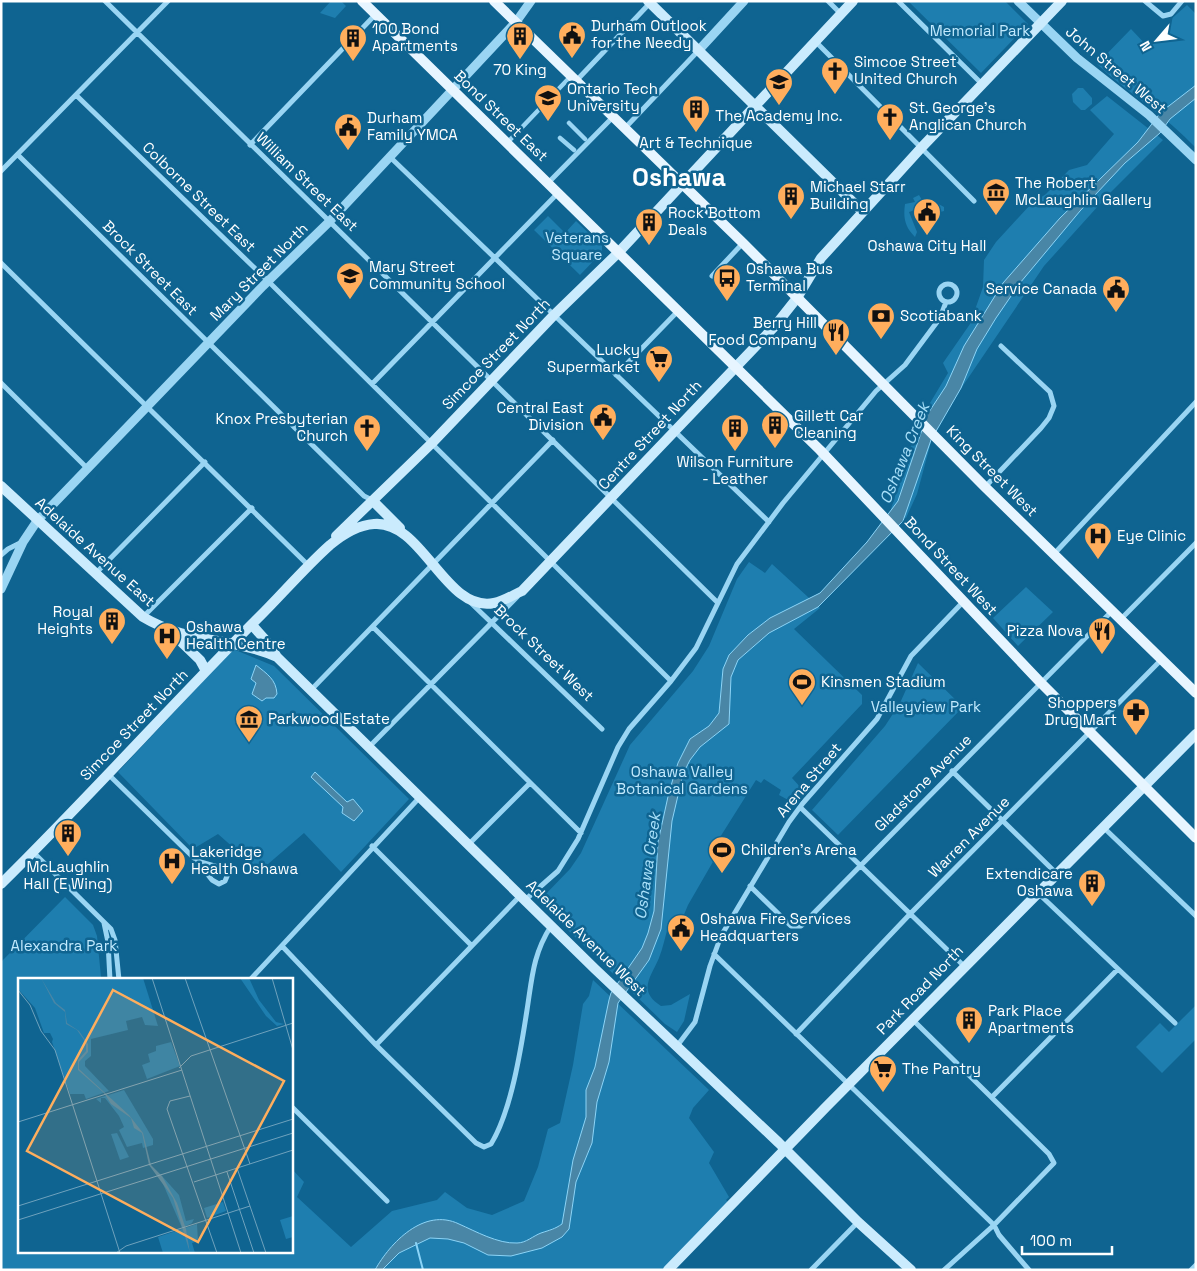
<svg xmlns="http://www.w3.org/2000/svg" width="1197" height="1271" font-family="'Space Grotesk',sans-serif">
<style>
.green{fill:#1e7eaf}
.water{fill:#4986a6;stroke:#8cd4f7}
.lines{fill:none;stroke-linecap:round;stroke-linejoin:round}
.stream{stroke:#8cd4f7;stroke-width:2}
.pedestrian{stroke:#9ad5f3;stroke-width:4.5}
.minor{stroke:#9ad5f3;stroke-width:5}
.tertiary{stroke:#9ad5f3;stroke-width:9}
.secondary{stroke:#caebfd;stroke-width:10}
.primary{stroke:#e7f5ff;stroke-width:10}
.labels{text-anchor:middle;stroke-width:5;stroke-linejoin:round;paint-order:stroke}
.poi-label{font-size:15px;fill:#fff;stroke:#0f6491;text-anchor:start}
.park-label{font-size:15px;fill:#c2eafe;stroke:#0f6491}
.street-label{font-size:15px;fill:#fff;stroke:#0f6491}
.water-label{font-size:16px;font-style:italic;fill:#aae1fa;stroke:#0f6491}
.town-label{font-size:25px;font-weight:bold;fill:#fff;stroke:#0f6491}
.inset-road{fill:none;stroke:#6fa2bd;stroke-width:1}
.view{fill:#ffae5d;fill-opacity:0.15;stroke:#ffae5d;stroke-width:2.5}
.inset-edge{fill:none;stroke:#fff;stroke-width:2.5}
</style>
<rect width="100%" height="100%" fill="#0f6491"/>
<path class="green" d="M331 1H341L346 6 335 18 320 13Z
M908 1H1005L1028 24 981 73Z
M1187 5 1196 14V148C1166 116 1129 94 1097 64L1131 29 1148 47 1166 29 1169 21Z
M1078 88H1083L1092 98V104L1085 110H1081L1073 102 1072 94Z
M1107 96 1163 140 1109 194 1044 266 937 424 924 413 948 373 943 363 970 324 983 287 984 260 996 242 1031 204 1046 194 1069 170 1087 165 1114 134 1090 110Z
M919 195 922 200 933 201 944 207V211L940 212 937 216 933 213V204L909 212 917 232 915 237C905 227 903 218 905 204L915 202 913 198Z
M548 216 565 233 576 221 602 246V252L580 275 534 230Z
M916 430 931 442 917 494 906 518 891 509Z
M749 562 765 573 772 564 820 608 794 629 862 695V704L792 778 802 789 790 801 779 795 781 790 764 779 761 783 756 780 717 842H712L709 847 718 853 688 905 678 929 668 927C665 937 663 948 659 958 651 977 637 991 661 1006L671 1005 690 994 684 1021 677 1032 665 1024 541 904 540 900 570 869 581 853 630 745 693 671 709 646 737 579Z
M1026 587 1053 612 1018 646 993 618Z
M233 649 274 666 409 799 341 872 304 833 260 871 218 834 193 849 118 772Z
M918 663 963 707 838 835 812 810 885 726 900 703Z
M65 897 93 925 97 936 101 977 100 980H19V1252H291V1168L304 1182 297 1197 351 1247 392 1211 437 1200 445 1192 467 1208 492 1215 524 1201 538 1167 548 1129 560 1123 573 1065 583 1004 589 996 593 980 709 1090 693 1108 689 1118 714 1152 709 1163 729 1197 726 1200 732 1206 668 1270H1V962Z
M1196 1005V1039L1162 1073 1136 1047 1160 1023 1169 1032Z"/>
<path class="water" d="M1196 85V98L1170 119 1160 133 1125 163 1080 211 1020 283 996 318 977 349 961 388 931 440 903 521 818 607 769 633 738 660 731 677 729 724 700 747 690 760 683 774 672 821 661 929 649 960 618 1003 609 1062 597 1102 592 1143 576 1182 569 1229 562 1237 542 1248 511 1256 488 1255 464 1243 448 1239 430 1238 399 1253 382 1270H375C390 1243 424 1207 459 1224 475 1231 498 1244 517 1243 526 1243 533 1236 541 1233 550 1230 555 1229 562 1224L573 1160 586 1117V1090L595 1067 609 1000 611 993 642 948 648 933 654 911 658 842 669 792 678 763 690 739 709 726 719 713 723 669 729 655 748 635 770 618 820 593 867 542 898 501 927 415 946 386 964 346 1003 283 1060 218 1138 142 1161 112Z
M256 665C267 674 276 679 277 694L274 698H266L262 701 252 694 256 683 251 679Z
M315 772 347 802 353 799 363 811 354 821 342 813 343 807 311 777Z"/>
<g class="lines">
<path class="stream" d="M416 1243 423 1270"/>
<path class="pedestrian" d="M569 123 585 139
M560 138 574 150
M507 143 571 76"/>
<path class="minor" d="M105 1 717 602
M828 1 841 14
M898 1 982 84
M1145 1 1163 16 1171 14 1182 1
M816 42 974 201
M576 81 650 3
M77 96 268 281 671 681
M625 128 698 51
M250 145 375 15
M18 155 364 496 372 500
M390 157 769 522
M1 171 168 1
M548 183 613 117
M1 263 309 566
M712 276 743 243
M939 293a9 9 0 1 1 18 0a9 9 0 1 1-18 0Z
M616 375 678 311
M1 383 87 468
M372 384 558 193
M985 487 1041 428 1049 418 1054 406 1050 392 1001 346
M1054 554 1196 402
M1 555 8 549 22 542
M95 574 205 462
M471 603 602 729
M143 617 252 508
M1121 619 1196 543
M373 627 581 833
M311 690 553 440
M369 747 517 597
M952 771 1056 873
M108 774 197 861 212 880 219 884 225 881 228 874 225 869 197 861
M800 807 964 966
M1103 827 1196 916
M468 845 529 784
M372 846 471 945
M33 852 111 929 115 940 119 980
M750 886 791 926H801L1112 611
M1038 893 1175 1023
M525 900 558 871 578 839 618 747 629 729 671 681 696 648 737 564 783 503 876 391 905 365 940 318 946 302
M104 923 108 942 110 980
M282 946 376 1045 476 1143 484 1147 491 1144C511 1112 521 1049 527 1010 532 978 533 954 551 926
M714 954 994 1225 999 1235 1029 1270
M250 980 420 797
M913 1020 1049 1154 1054 1163 994 1225 944 1270
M796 1034 911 913 1161 660
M376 1045 520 896
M677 1046 695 1022 710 966 721 936 789 822 803 803 877 719 911 656 963 602
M993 1096 1118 969
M291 1106 387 1201
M811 1270 858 1222
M1191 1270 1196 1265"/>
<path class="tertiary" d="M1018 1 1077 58 1149 115 1196 160
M698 51 744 1
M1 589 23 542 37 521 263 286 329 222 516 22 531 1"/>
<path class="secondary" d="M648 1 862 211
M1 486 143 617C188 644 232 637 277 657L595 969 779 1143 858 1222 911 1270
M373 501 400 528
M336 536 432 443 554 315 618 253 853 1
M252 625 269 644 277 657
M173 634 200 660 206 671
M1 884C87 799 168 709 253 623 279 598 303 569 330 545 342 535 358 525 374 524 423 520 445 613 494 603 504 601 513 595 522 591L774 327 797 298 821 258 922 147 1062 1
M668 1270 826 1107 1196 734"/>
<path class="primary" d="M362 1 820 450 1040 682 1196 838
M494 1 743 243 985 487 1196 693"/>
</g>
<defs>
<g id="civic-pin" transform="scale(1.4375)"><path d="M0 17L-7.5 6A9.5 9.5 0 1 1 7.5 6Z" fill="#ffae5d" stroke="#0f6491"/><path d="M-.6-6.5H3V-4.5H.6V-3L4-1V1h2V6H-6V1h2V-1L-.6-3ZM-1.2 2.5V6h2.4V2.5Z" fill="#111"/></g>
<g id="building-pin" transform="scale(1.4375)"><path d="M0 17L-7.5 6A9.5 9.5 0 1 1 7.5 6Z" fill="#ffae5d" stroke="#0f6491"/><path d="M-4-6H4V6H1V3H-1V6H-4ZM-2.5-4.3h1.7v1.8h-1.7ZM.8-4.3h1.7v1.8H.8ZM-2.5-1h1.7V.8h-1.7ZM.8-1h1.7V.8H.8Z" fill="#111"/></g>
<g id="church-pin" transform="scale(1.4375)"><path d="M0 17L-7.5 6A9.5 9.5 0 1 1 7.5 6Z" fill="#ffae5d" stroke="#0f6491"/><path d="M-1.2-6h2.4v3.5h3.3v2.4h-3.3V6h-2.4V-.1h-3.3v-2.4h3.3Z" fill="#111"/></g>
<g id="university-pin" transform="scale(1.4375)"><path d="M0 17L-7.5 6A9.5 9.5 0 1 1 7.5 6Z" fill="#ffae5d" stroke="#0f6491"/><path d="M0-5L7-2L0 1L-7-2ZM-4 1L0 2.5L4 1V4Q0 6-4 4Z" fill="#111"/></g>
<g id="museum-pin" transform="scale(1.4375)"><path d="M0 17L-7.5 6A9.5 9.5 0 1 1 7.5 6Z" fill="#ffae5d" stroke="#0f6491"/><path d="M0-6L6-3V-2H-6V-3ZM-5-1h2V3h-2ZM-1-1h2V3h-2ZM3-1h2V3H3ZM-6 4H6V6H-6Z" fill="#111"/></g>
<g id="school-pin" transform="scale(1.4375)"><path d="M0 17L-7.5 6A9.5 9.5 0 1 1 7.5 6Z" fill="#ffae5d" stroke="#0f6491"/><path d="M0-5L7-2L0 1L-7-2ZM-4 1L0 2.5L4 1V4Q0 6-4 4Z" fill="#111"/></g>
<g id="bus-pin" transform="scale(1.4375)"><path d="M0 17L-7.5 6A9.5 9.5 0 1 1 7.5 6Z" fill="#ffae5d" stroke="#0f6491"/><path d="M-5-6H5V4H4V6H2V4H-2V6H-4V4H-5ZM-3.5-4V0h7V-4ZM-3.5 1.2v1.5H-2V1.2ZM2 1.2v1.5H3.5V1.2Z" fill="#111"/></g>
<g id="bank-pin" transform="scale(1.4375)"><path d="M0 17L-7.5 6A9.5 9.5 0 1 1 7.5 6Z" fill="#ffae5d" stroke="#0f6491"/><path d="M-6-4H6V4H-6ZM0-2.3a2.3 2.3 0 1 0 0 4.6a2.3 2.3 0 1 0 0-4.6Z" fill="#111"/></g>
<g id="restaurant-pin" transform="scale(1.4375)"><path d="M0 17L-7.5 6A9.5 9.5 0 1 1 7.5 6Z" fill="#ffae5d" stroke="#0f6491"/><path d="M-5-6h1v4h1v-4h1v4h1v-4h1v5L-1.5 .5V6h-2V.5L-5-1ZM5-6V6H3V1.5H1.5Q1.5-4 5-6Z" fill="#111"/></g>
<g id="supermarket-pin" transform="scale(1.4375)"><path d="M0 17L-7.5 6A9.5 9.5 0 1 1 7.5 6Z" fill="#ffae5d" stroke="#0f6491"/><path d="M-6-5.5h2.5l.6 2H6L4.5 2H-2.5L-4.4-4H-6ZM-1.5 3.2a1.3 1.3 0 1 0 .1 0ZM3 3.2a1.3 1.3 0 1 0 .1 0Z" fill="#111"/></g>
<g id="hospital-pin" transform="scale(1.4375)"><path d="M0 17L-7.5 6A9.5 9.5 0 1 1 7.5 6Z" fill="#ffae5d" stroke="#0f6491"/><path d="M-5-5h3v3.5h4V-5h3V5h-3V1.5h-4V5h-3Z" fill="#111"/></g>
<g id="stadium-pin" transform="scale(1.4375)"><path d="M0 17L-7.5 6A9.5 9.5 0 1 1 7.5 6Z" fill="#ffae5d" stroke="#0f6491"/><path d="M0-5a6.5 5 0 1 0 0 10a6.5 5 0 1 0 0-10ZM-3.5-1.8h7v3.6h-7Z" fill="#111"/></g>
<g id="pharmacy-pin" transform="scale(1.4375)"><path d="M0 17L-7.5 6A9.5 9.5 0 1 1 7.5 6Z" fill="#ffae5d" stroke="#0f6491"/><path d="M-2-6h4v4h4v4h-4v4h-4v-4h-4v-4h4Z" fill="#111"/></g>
</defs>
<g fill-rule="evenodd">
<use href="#civic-pin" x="572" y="35"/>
<use href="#building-pin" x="520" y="36"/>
<use href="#building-pin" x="353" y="38"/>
<use href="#church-pin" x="835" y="71"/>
<use href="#university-pin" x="779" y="82"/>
<use href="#university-pin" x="548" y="98"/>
<use href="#building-pin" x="696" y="109"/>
<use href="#church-pin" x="890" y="117"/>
<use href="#civic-pin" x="348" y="127"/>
<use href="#museum-pin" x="996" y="192"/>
<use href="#building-pin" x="791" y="196"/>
<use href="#civic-pin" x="927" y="212"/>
<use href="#building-pin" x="649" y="222"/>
<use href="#school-pin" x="350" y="276"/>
<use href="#bus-pin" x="727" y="278"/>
<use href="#civic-pin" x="1116" y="289"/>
<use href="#bank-pin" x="881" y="316"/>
<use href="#restaurant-pin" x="836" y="332"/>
<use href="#supermarket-pin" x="659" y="359"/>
<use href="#civic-pin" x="603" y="417"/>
<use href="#building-pin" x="775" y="425"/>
<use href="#church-pin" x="367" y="428"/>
<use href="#building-pin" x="735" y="428"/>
<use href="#hospital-pin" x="1098" y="536"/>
<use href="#building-pin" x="112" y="621"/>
<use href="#restaurant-pin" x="1102" y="631"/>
<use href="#hospital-pin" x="167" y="636"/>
<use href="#stadium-pin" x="802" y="682"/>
<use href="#pharmacy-pin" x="1136" y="712"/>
<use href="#museum-pin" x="249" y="719"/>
<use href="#building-pin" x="68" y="833"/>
<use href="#stadium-pin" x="722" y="850"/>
<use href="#hospital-pin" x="172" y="861"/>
<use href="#building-pin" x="1092" y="883"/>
<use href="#civic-pin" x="681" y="928"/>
<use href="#building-pin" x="969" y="1020"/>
<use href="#supermarket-pin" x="883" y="1069"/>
</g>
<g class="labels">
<g class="poi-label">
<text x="591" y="31">Durham Outlook<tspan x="591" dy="17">for the Needy</tspan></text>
<text x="372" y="34">100 Bond<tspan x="372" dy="17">Apartments</tspan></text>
<text x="854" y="67">Simcoe Street<tspan x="854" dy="17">United Church</tspan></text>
<text x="520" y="75" text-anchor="middle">70 King</text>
<text x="567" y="94">Ontario Tech<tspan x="567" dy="17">University</tspan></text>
<text x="909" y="113">St. George's<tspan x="909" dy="17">Anglican Church</tspan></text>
<text x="779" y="121" text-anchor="middle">The Academy Inc.</text>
<text x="367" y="123">Durham<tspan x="367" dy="17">Family YMCA</tspan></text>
<text x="696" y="148" text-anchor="middle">Art &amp; Technique</text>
<text x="1015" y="188">The Robert<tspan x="1015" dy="17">McLaughlin Gallery</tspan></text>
<text x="810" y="192">Michael Starr<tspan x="810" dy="17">Building</tspan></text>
<text x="668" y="218">Rock Bottom<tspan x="668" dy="17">Deals</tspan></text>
<text x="927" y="251" text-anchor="middle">Oshawa City Hall</text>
<text x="369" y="272">Mary Street<tspan x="369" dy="17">Community School</tspan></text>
<text x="746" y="274">Oshawa Bus<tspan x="746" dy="17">Terminal</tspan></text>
<text x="1097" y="294" text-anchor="end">Service Canada</text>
<text x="900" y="321">Scotiabank</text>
<text x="817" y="328" text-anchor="end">Berry Hill<tspan x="817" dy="17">Food Company</tspan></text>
<text x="640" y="355" text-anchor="end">Lucky<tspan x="640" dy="17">Supermarket</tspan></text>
<text x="584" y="413" text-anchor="end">Central East<tspan x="584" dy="17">Division</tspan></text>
<text x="794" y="421">Gillett Car<tspan x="794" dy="17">Cleaning</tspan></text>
<text x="348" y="424" text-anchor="end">Knox Presbyterian<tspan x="348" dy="17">Church</tspan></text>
<text x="735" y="467" text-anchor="middle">Wilson Furniture<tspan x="735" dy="17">- Leather</tspan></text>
<text x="1117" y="541">Eye Clinic</text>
<text x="93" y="617" text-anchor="end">Royal<tspan x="93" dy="17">Heights</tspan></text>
<text x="186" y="632">Oshawa<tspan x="186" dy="17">Health Centre</tspan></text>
<text x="1083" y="636" text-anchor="end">Pizza Nova</text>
<text x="821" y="687">Kinsmen Stadium</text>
<text x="1117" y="708" text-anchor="end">Shoppers<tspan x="1117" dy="17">Drug Mart</tspan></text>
<text x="268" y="724">Parkwood Estate</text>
<text x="741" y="855">Children's Arena</text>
<text x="191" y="857">Lakeridge<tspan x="191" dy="17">Health Oshawa</tspan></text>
<text x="68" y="872" text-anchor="middle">McLaughlin<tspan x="68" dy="17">Hall (E Wing)</tspan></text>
<text x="1073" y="879" text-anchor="end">Extendicare<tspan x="1073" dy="17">Oshawa</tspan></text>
<text x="700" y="924">Oshawa Fire Services<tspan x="700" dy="17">Headquarters</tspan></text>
<text x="988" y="1016">Park Place<tspan x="988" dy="17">Apartments</tspan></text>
<text x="902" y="1074">The Pantry</text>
</g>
<g class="park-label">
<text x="980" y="36">Memorial Park</text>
<text x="577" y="243">Veterans<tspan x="577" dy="17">Square</tspan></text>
<text x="926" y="712">Valleyview Park</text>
<text x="682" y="777">Oshawa Valley<tspan x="682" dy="17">Botanical Gardens</tspan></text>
<text x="64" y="951">Alexandra Park</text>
</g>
<g class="street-label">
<text transform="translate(1116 70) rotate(40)" y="5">John Street West</text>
<text transform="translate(501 116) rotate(44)" y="5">Bond Street East</text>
<text transform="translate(307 182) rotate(44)" y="5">William Street East</text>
<text transform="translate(199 197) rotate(44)" y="5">Colborne Street East</text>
<text transform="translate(150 268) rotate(45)" y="5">Brock Street East</text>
<text transform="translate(259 272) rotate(-45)" y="5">Mary Street North</text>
<text transform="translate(496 354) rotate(-46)" y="5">Simcoe Street North</text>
<text transform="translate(650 435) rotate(-47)" y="5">Centre Street North</text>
<text transform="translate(992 471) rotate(45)" y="5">King Street West</text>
<text transform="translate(95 552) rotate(42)" y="5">Adelaide Avenue East</text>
<text transform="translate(951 566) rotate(47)" y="5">Bond Street West</text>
<text transform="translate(544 653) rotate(44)" y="5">Brock Street West</text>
<text transform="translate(134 725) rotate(-46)" y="5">Simcoe Street North</text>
<text transform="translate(809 780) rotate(-50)" y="5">Arena Street</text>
<text transform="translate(923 783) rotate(-45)" y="5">Gladstone Avenue</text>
<text transform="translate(969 837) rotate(-45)" y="5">Warren Avenue</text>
<text transform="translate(586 938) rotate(44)" y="5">Adelaide Avenue West</text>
<text transform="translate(920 990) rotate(-46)" y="5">Park Road North</text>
</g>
<g class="water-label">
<text transform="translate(904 453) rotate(-68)" y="6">Oshawa Creek</text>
<text transform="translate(647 866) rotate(-82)" y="6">Oshawa Creek</text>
</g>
<g class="town-label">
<text x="679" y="186">Oshawa</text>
</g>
</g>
<g transform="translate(18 978)">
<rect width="275" height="275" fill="#0f6491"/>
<path d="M0 0H125L140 48 127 47 124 39 108 43 110 52 73 61V78L67 83V88L91 113 68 121 66 116H52L34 64 35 61 32 55H26L17 30 0 11ZM222 0H231L241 22 258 44 266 46 259 48 248 38ZM153 64 162 88 129 101 124 87 132 84 130 76 138 73V68ZM106 112 135 161V167L125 170 124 165 109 169 101 152 106 149 101 138 87 120H83V125L78 121ZM99 155 111 179 102 182 93 156ZM144 198 161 217 168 243 176 241 174 245 164 250 142 199ZM205 224 208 233 189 240 186 230ZM275 238V259L268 261 262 242ZM179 246 180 263 174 265 177 275H145L140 259Z" fill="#1e7eaf"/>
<path d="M23 0 38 25 47 32 49 45 61 53 70 66V74L61 84V91L111 137 125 155 133 187 144 198 159 225 168 251 172 275 155 220 131 187 124 155 116 150 113 140 93 126 86 115 60 92V82L68 73V65L59 52 48 46 47 34 36 25Z" fill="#4986a6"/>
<path class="inset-road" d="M134 0 223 275M167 0 232 186M254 0 275 72M0 12 12 27 23 53 37 72 102 275M161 90 173 78 275 45M172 118 152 123 149 131 199 275M0 144 164 92M219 190 248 275M209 194 236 275M176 204 275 172M0 228 275 141M0 242 275 155M98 275 108 268 232 228"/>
<path class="view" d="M95 12 266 103 180 264 9 173Z"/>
<rect width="275" height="275" class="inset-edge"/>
</g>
<rect width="1197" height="1271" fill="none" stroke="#ffffff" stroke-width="5"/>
<g transform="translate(1157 40) rotate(242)" stroke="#0f6491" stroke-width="4" paint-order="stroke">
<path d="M0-4L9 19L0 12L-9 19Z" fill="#ffffff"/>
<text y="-8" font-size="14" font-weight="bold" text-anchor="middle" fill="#ffffff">N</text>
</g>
<path d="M1022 1246v8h90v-8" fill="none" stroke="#ffffff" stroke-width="2.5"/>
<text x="1030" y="1246" font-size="15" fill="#ffffff" stroke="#0f6491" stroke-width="4" paint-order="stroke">100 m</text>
</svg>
